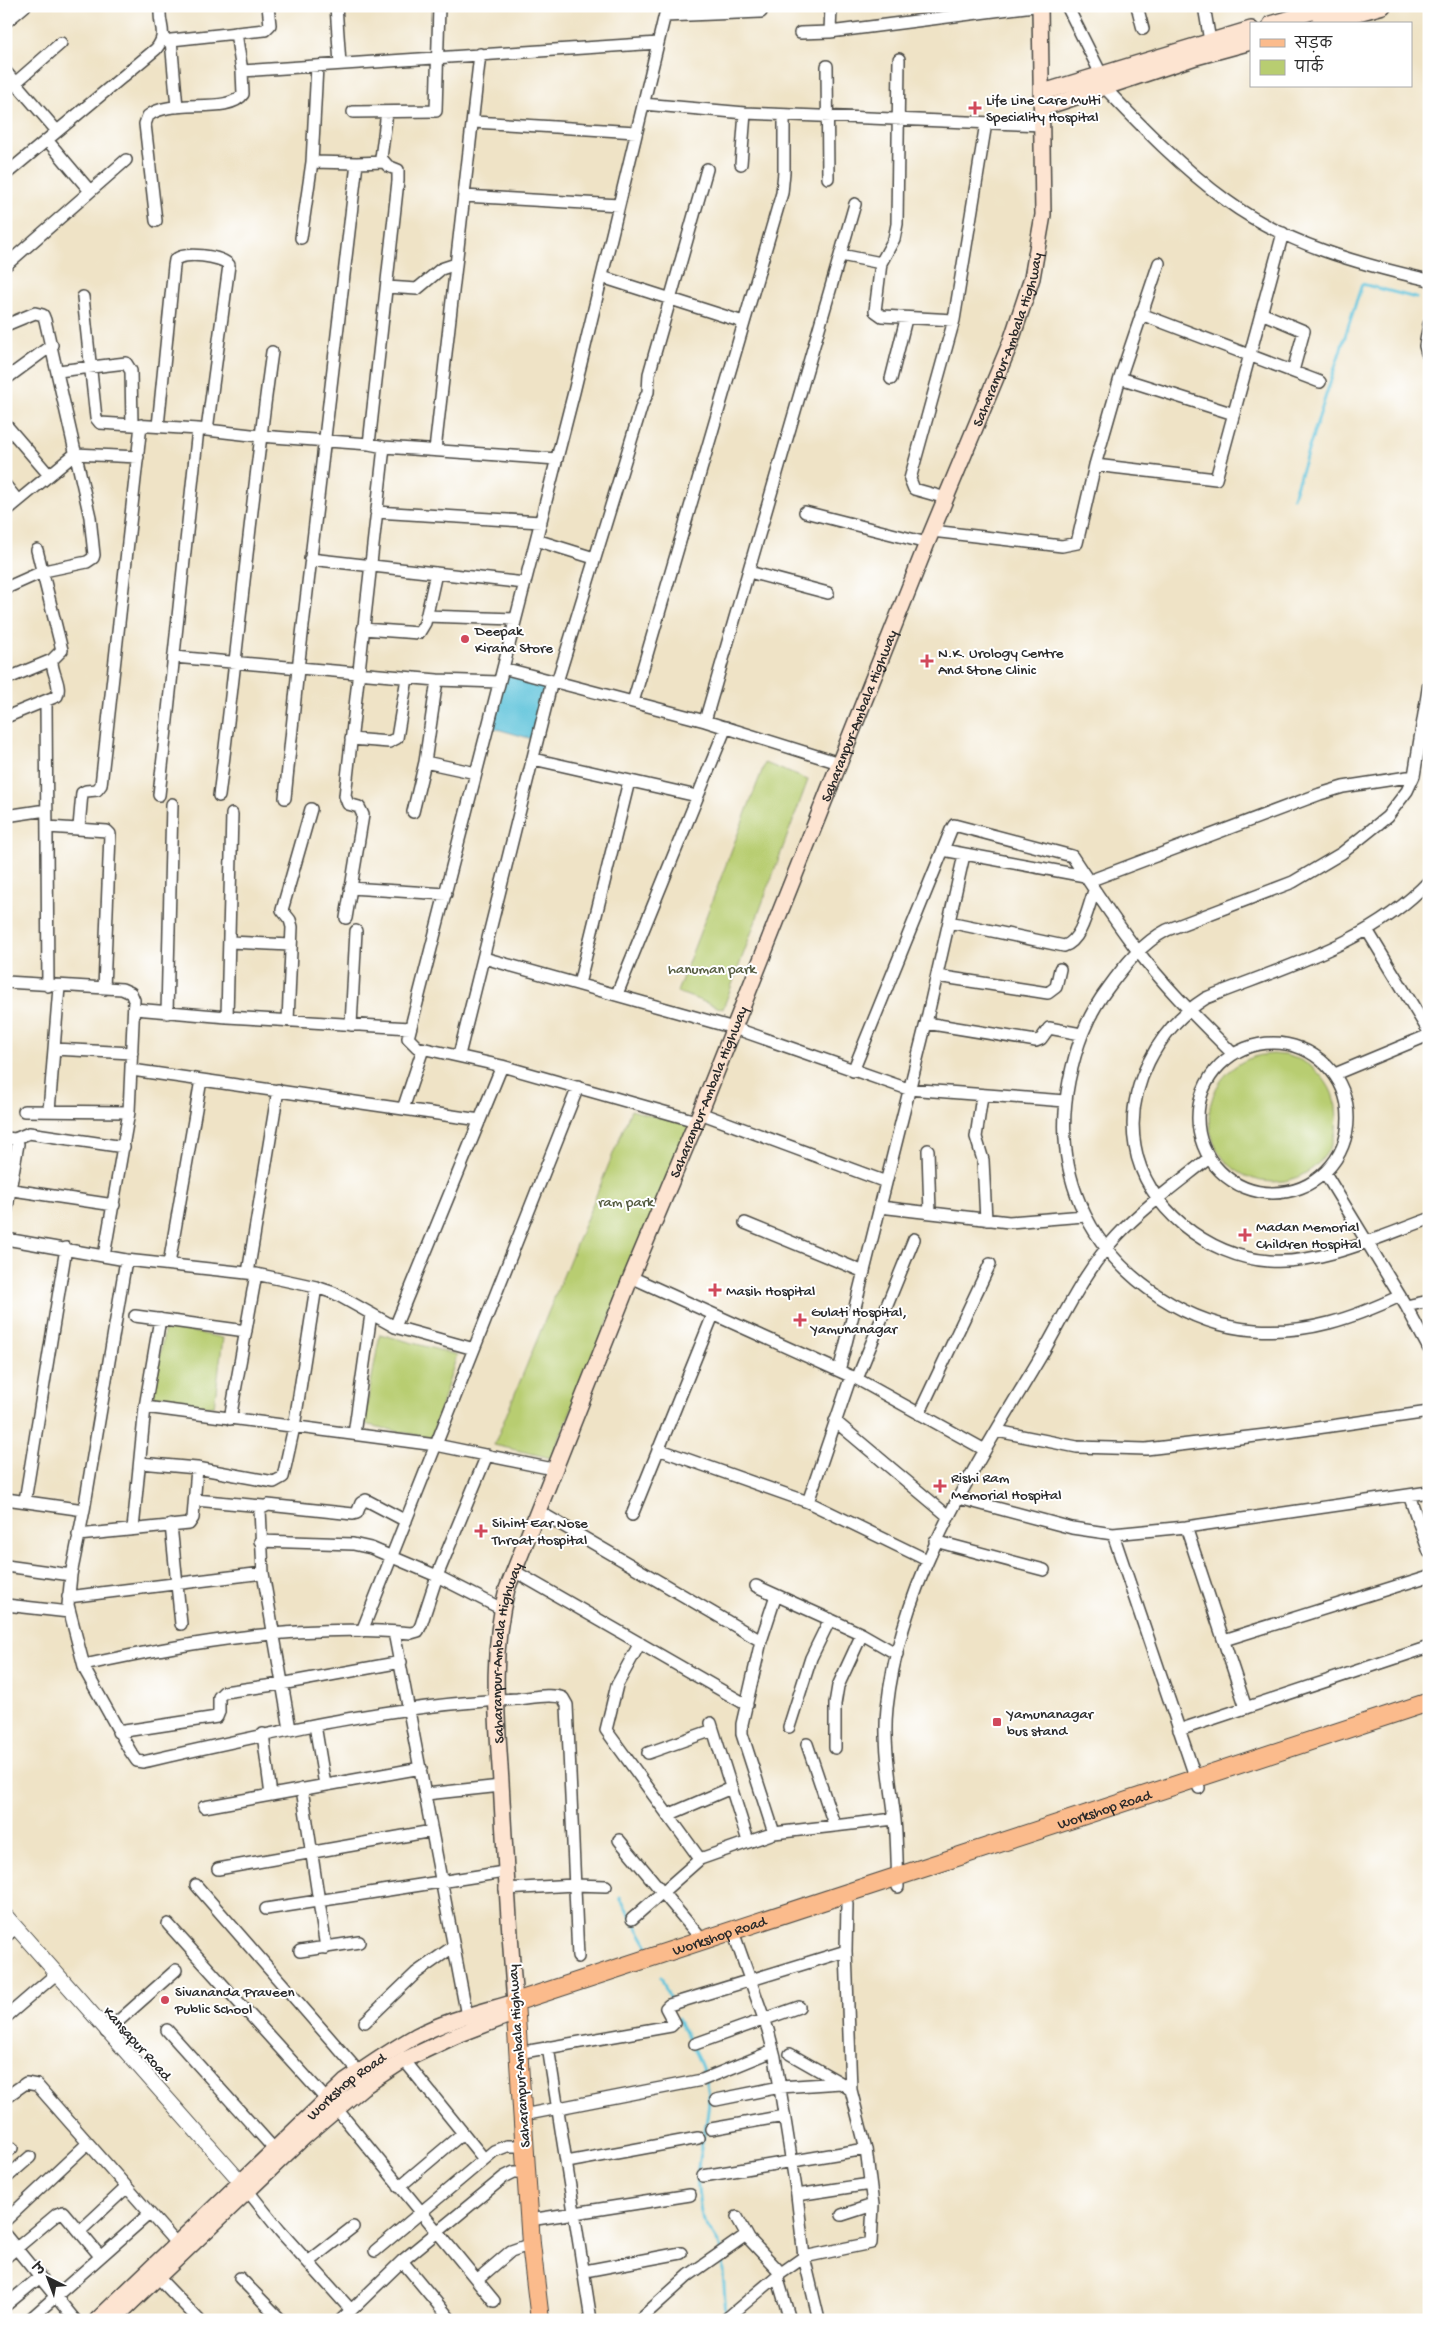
<svg xmlns="http://www.w3.org/2000/svg" width="1435" height="2326" font-family="'Gochi Hand','Playpen Sans Deva',sans-serif">
<style>
.green{fill:#b8cd71;stroke:#727c4e}
.water{fill:#5cc2da;stroke:#447682}
.lines{fill:none;stroke-linecap:round;stroke-linejoin:round}
.stream{stroke:#5cc2da;stroke-width:3}
.minor-casing{stroke:#484742;stroke-width:14}
.tertiary-casing{stroke:#484742;stroke-width:16}
.secondary-casing{stroke:#484742;stroke-width:18}
.primary-casing{stroke:#484742;stroke-width:20}
.minor{stroke:#fff;stroke-width:11}
.tertiary{stroke:#fff;stroke-width:14}
.secondary{stroke:#fde4d1;stroke-width:15}
.primary{stroke:#fbbb8c;stroke-width:18}
.poi-dot{fill:#d1495b;stroke:#fff;stroke-width:2}
.labels{text-anchor:middle;stroke-width:4;stroke-linejoin:round;paint-order:stroke}
.poi-label{font-size:15px;fill:#2b2b2b;stroke:#fff;text-anchor:start}
.street-label{font-size:15px;fill:#2b2b2b;stroke:#fff}
.park-label{font-size:15px;fill:#555c40;stroke:#fff}
</style>
<rect width="100%" height="100%" fill="#fff"/>
<filter id="ink" filterUnits="userSpaceOnUse"><feTurbulence type="fractalNoise" baseFrequency=".02" numOctaves="2"/><feDisplacementMap in="SourceGraphic" scale="10" xChannelSelector="R" yChannelSelector="G"/><feConvolveMatrix kernelMatrix="1 2 1 2 8 2 1 2 1" color-interpolation-filters="sRGB"/></filter>
<filter id="wash" filterUnits="userSpaceOnUse"><feTurbulence type="fractalNoise" baseFrequency=".0096" numOctaves="4" result="noise"/><feDisplacementMap in="SourceGraphic" scale="20" xChannelSelector="R" yChannelSelector="G"/><feGaussianBlur stdDeviation="1.12" result="paint"/><feColorMatrix in="noise" values="0 0 0 0 0 0 0 0 0 0 0 0 0 0 0 0 0 1.4 0 .05"/><feComposite in="paint" operator="in"/></filter>
<g filter="url(#wash)">
<rect width="100%" height="100%" fill="#efe3c6"/>
<path class="green" d="M765 763 808 780 723 1009 677 992Z
M1209 1118a64 64 0 1 1 128 0a64 64 0 1 1-128 0Z
M631 1110 690 1126 551 1458 494 1445Z
M165 1326 223 1338 214 1407 153 1397Z
M380 1334 457 1355 431 1438 368 1425 364 1421Z"/>
<path class="water" d="M504 674 549 686 536 740 490 727Z"/>
<g class="lines">
<path class="stream" d="M1293 497 1362 284 1416 298
M620 1898 649 1948
M661 1977 671 2002
M678 2019C690 2044 709 2072 709 2100 708 2130 695 2157 698 2187 699 2197 699 2211 704 2221 709 2231 718 2238 721 2250
M722 2256 726 2315"/>
</g>
</g>
<g filter="url(#ink)">
<g class="lines">
<g class="minor-casing">
<path id="minor" d="M336 6 340 64
M667 6 574 392 408 1038 417 1047 502 1066 696 1121
M1067 6 1102 76
M1137 6 1143 29
M1204 6 1210 41
M665 16 761 12
M6 22 25 6
M830 32 831 6
M236 33 242 71
M800 33 830 32 1034 6
M171 40 177 107
M162 41 265 30 270 25 268 6
M899 59 897 224 894 239 881 263 875 311 882 316 954 320
M827 66 828 178
M6 72 57 131
M1104 87C1143 128 1182 168 1227 201 1286 244 1359 264 1429 280
M6 91 61 43
M643 104 745 113 1043 125
M353 112 436 111 439 6
M474 122 636 132
M47 140 90 191
M312 162 357 163 384 162
M741 164 745 113
M6 174 156 49C170 32 156 23 161 6
M464 196 619 205
M156 221 145 124 148 116C170 97 229 115 243 94L242 71 658 43
M301 238 312 162 317 66
M841 255 881 263
M6 265 126 160
M602 277 743 322
M387 287 417 289 441 269 456 264
M83 297 96 418 100 423 198 429 260 436 369 444 384 447 557 459
M1261 313 1304 331 1293 371
M1141 314 1320 382
M1429 324 1425 346 1429 360
M6 325 35 313 43 315 45 320 90 517 94 555 93 558 87 562 44 571 6 588
M58 371 126 363 131 371 132 425
M7 378 52 345
M1120 378 1234 414
M891 379 906 319
M6 425 49 475
M158 426 174 266 175 260C184 251 221 256 229 265L207 430
M369 444 398 181V170L388 166 381 158 387 112
M435 450 480 54
M1095 465 1216 479 1283 233
M6 486 18 501
M946 498 914 489 910 479 954 320 986 123
M6 511 75 454 138 457
M376 512 541 522
M805 512 927 543
M932 531 1062 546 1077 543 1095 465 1120 378 1159 263
M536 540 594 558
M310 559 525 583
M749 572 828 593
M426 616 515 619
M363 629 419 633 425 623 436 573
M174 657 437 680 499 682
M503 668 705 721 839 763
M6 679 52 660 62 650 37 550
M437 680 425 762 476 773
M557 682 642 405 648 392 649 374 707 169
M46 702 48 986
M633 702 782 193 784 172V115
M6 717 57 696C62 685 51 672 52 660
M705 721 855 204
M351 739 389 742 397 738 407 678
M533 759 697 796
M159 795 198 429
M219 796C238 648 251 500 272 352
M285 798 298 669 357 163
M413 812 425 762
M6 816 46 810
M48 827 107 831 110 834 104 989
M79 827 82 793 86 791 97 790 101 785 141 425
M943 850 1085 876
M1089 881 1320 794 1343 787 1414 776
M1429 881C1370 944 1283 967 1206 998 1158 1028 1125 1089 1135 1146 1145 1208 1209 1257 1269 1261 1319 1265 1382 1236 1429 1219
M350 888 446 894
M346 918 363 815 359 807 348 804 345 796 384 447
M949 922 1064 946C1082 941 1088 907 1094 891
M1367 930 1429 1032
M230 942 290 945
M484 958 734 1028 908 1089 1065 1101
M937 976 1048 993 1056 987 1060 969
M6 982 122 989 131 993 134 1000 129 1112 104 1256
M579 984 629 781
M617 994 726 727
M135 1009 227 1017 410 1028
M167 1013 172 804
M227 1017 232 814
M288 1021 292 927 290 920 282 910 311 809
M926 1023 1036 1041 1041 1039 1049 1028 1081 1034
M351 1025 356 931
M1198 1118a75 75 0 1 1 150 0a75 75 0 1 1-150 0Z
M54 1049 132 1053
M459 1055 552 681
M132 1070 480 1120
M853 1071 951 830 954 825 1072 856C1093 888 1114 920 1137 950 1166 988 1200 1021 1233 1054
M1335 1074 1429 1035
M982 1096 976 1137 983 1160 986 1220
M403 1109 423 1049
M24 1111 129 1112
M49 1111 59 987
M700 1113 886 1182
M6 1138 15 1139 29 1133 124 1147
M928 1150 930 1213
M1325 1173 1406 1306 1429 1349
M6 1189 114 1205
M880 1207 1009 1222 1084 1216
M6 1213 18 1144 15 1139
M745 1223 864 1272
M6 1239 126 1260 256 1274 316 1287 334 1293 395 1327 474 1349
M126 1260 84 1510 71 1575 68 1605 85 1670 130 1751 137 1761 143 1762C266 1734 391 1705 517 1699 530 1698 551 1693 563 1698L567 1705 578 1957
M169 1264 201 1080
M248 1273 278 1090
M631 1277 857 1379 985 1450
M1400 1296C1353 1318 1308 1334 1255 1330 1221 1328 1188 1315 1160 1297 1085 1248 1052 1169 1069 1081 1076 1047 1086 1017 1108 988 1124 966 1142 943 1167 930L1293 882 1342 853 1387 817 1407 791 1414 776 1429 683
M1406 1306 1429 1301
M135 1316 246 1331
M395 1327 502 1066
M839 1371 926 1023 964 855
M857 1379 914 1239
M145 1407 436 1445 553 1469
M919 1414 990 1264
M230 1419 256 1274
M835 1421 948 1516
M997 1431 1077 1447 1146 1449 1282 1433 1429 1412
M354 1434 371 1314
M658 1449 808 1502 927 1560
M140 1463 197 1468 274 1482 283 1477 294 1427 316 1287
M1409 1495 1429 1552
M959 1498 1072 1528 1113 1534 1186 1527 1429 1492
M6 1499 84 1510
M195 1500 263 1506
M25 1501 66 1248
M808 1502 851 1376
M538 1511 761 1641 742 1724V1734L774 1833
M632 1515 713 1315
M171 1525 181 1624
M1186 1527 1246 1708
M133 1529 145 1407 160 1319
M1113 1534 1199 1788
M78 1535 189 1524 193 1518 197 1468
M260 1541 353 1544 371 1548 437 1576 502 1609
M935 1541 1044 1570
M6 1566 71 1575
M514 1571 747 1705
M756 1586 862 1634 897 1654
M68 1597 263 1573
M6 1605 69 1612
M362 1631 578 1087
M394 1632 467 2016
M1224 1640 1429 1576
M761 1641 776 1595
M640 1643 617 1685 606 1730 700 1859
M84 1665C190 1642 301 1623 411 1633L418 1631 421 1625 437 1576 487 1455
M711 1723 748 1841
M315 1725 325 1785
M789 1727 811 1658 830 1619
M290 1729 263 1573 260 1509 268 1505 353 1514 357 1513 361 1503 366 1500 406 1521
M1179 1730 1429 1647
M118 1732 217 1717 219 1712V1697L224 1692 281 1684 401 1662
M263 1734 271 1795
M807 1744 834 1824
M835 1748V1704L838 1686 862 1634
M648 1753 713 1730
M302 1789 326 1948
M426 1794 501 1786
M204 1807 421 1768
M668 1815 731 1788
M619 1840 703 1941
M218 1869 432 1831
M196 1885 359 2072
M898 1887C897 1865 897 1842 895 1820 891 1783 883 1746 887 1708 901 1577 976 1466 1041 1356 1064 1316 1085 1270 1117 1236 1144 1207 1178 1183 1209 1158
M505 1889 574 1885 606 1886
M266 1909 504 1872
M632 1919 700 1859 774 1833 894 1819
M168 1924 326 2099 336 2108 494 2301
M6 1936 16 1928
M736 1940 768 2030 775 2057 797 2195 804 2257 819 2320
M300 1951 359 1942
M6 2017 56 1974
M365 2022 416 1973 454 1946
M167 2030 274 2149
M106 2032 176 1970
M695 2044 799 2007
M548 2047 591 2320
M518 2053 671 2026 674 2023 666 2008 669 2005 846 1951
M790 2054 841 2083
M404 2060 484 2159
M6 2097 26 2083 37 2085 176 2243
M716 2100 780 2087 841 2083 851 2090
M523 2115 702 2080 773 2051
M711 2129 784 2116
M6 2153 12 2148
M567 2162 698 2138
M703 2176 866 2149
M6 2178 30 2157
M399 2187 463 2133
M248 2191 280 2231 351 2310
M797 2195 870 2184
M842 2215 873 2205
M737 2217 749 2239 781 2273
M6 2220 88 2143
M530 2220 690 2195
M80 2231 127 2187
M6 2236 75 2320
M375 2251 494 2151 507 2146H525
M6 2257 56 2215 63 2212 100 2256
M402 2261 451 2320
M308 2262 353 2227
M585 2271 681 2253
M153 2272 199 2320
M777 2276 790 2320
M240 2278 281 2320
M477 2280 511 2251 531 2244
M6 2305 40 2277
M29 2320 149 2214
M341 2320 402 2261 504 2177 514 2172H527
M639 2320 689 2275 746 2235
M725 2320 777 2276 804 2257 871 2243 873 2205 866 2149 851 2090 846 1951 847 1904"/>
</g>
<g class="tertiary-casing">
<path id="tertiary" d="M6 1916 248 2190"/>
</g>
<g class="secondary-casing">
<g id="secondary">
<path d="M1271 24 1332 6"/>
<path d="M1319 24 1383 6"/>
<path d="M1043 92 1251 29"/>
<path d="M1043 108 1196 57 1251 42"/>
<path id="s1" d="M97 2320 345 2082C368 2066 391 2050 416 2036 447 2020 482 2012 515 2002 509 1929 505 1855 501 1782 497 1717 490 1653 507 1589L631 1277 700 1113 927 543 1010 344 1032 278 1043 215 1040 6"/>
<path d="M113 2320 303 2138 363 2087 404 2060 455 2036 515 2013"/>
</g>
</g>
<g class="primary-casing">
<g id="primary">
<path id="s2" d="M540 2320 531 2244 515 2002 1429 1702"/>
</g>
</g>
<use href="#minor" class="minor"/>
<use href="#tertiary" class="tertiary"/>
<use href="#secondary" class="secondary"/>
<use href="#primary" class="primary"/>
</g>
</g>
<g class="poi-dot">
<path d="M972.5 100.5h5v5h5v5h-5v5h-5v-5h-5v-5h5z"/>
<circle cx="465" cy="639" r="5"/>
<path d="M924.5 653.5h5v5h5v5h-5v5h-5v-5h-5v-5h5z"/>
<path d="M1242.5 1227.5h5v5h5v5h-5v5h-5v-5h-5v-5h5z"/>
<path d="M712.5 1282.5h5v5h5v5h-5v5h-5v-5h-5v-5h5z"/>
<path d="M797.5 1312.5h5v5h5v5h-5v5h-5v-5h-5v-5h5z"/>
<path d="M937.5 1478.5h5v5h5v5h-5v5h-5v-5h-5v-5h5z"/>
<path d="M478.5 1523.5h5v5h5v5h-5v5h-5v-5h-5v-5h5z"/>
<rect x="992" y="1717" width="10" height="10" rx="2.5"/>
<circle cx="165" cy="2000" r="5"/>
</g>
<g class="labels">
<g class="poi-label">
<text x="986" y="104">Life Line Care Multi<tspan x="986" dy="17">Speciality Hospital</tspan></text>
<text x="475" y="635">Deepak<tspan x="475" dy="17">Kirana Store</tspan></text>
<text x="938" y="657">N.K. Urology Centre<tspan x="938" dy="17">And Stone Clinic</tspan></text>
<text x="1256" y="1231">Madan Memorial<tspan x="1256" dy="17">Children Hospital</tspan></text>
<text x="726" y="1295">Masih Hospital</text>
<text x="811" y="1316">Gulati Hospital,<tspan x="811" dy="17">Yamunanagar</tspan></text>
<text x="951" y="1482">Rishi Ram<tspan x="951" dy="17">Memorial Hospital</tspan></text>
<text x="492" y="1527">Sihint Ear Nose<tspan x="492" dy="17">Throat Hospital</tspan></text>
<text x="1007" y="1718">Yamunanagar<tspan x="1007" dy="17">bus stand</tspan></text>
<text x="175" y="1996">Sivananda Praveen<tspan x="175" dy="17">Public School</tspan></text>
</g>
<g class="street-label">
<text dy="5" stroke="none"><textPath href="#s1" startOffset="2294">Saharanpur-Ambala Highway</textPath></text>
<text dy="5" stroke="none"><textPath href="#s1" startOffset="1889">Saharanpur-Ambala Highway</textPath></text>
<text dy="5" stroke="none"><textPath href="#s1" startOffset="1484">Saharanpur-Ambala Highway</textPath></text>
<text dy="5" stroke="none"><textPath href="#s1" startOffset="884">Saharanpur-Ambala Highway</textPath></text>
<text dy="5" stroke="none"><textPath href="#s2" startOffset="939">Workshop Road</textPath></text>
<text dy="5" stroke="none"><textPath href="#s2" startOffset="534">Workshop Road</textPath></text>
<text transform="translate(138 2043) rotate(48)" y="5">Kansapur Road</text>
<text transform="translate(518 2056) rotate(-94)" y="5">Saharanpur-Ambala Highway</text>
<text dy="5" stroke="none"><textPath href="#s1" startOffset="342">Workshop Road</textPath></text>
</g>
<g class="park-label">
<text x="712" y="973">hanuman park</text>
<text x="626" y="1206">ram park</text>
</g>
</g>
<rect width="1435" height="2326" fill="none" stroke="#fff" stroke-width="25"/>
<rect x="1250" y="22" width="162" height="65" fill="#ffffff" stroke="#aaaaaa"/>
<rect x="1260" y="39" width="25" height="8" fill="#fbbb8c" stroke="#aaaaaa"/>
<text x="1295" y="48" font-size="15" fill="#2b2b2b">सड़क</text>
<rect x="1260" y="60" width="25" height="15" fill="#b8cd71" stroke="#aaaaaa"/>
<text x="1295" y="72" font-size="15" fill="#2b2b2b">पार्क</text>
<g transform="translate(48 2278) rotate(318)" stroke="#ffffff" stroke-width="4" paint-order="stroke">
<path d="M0-4L9 19L0 12L-9 19Z" fill="#2b2b2b"/>
<text y="-8" font-size="14" font-weight="bold" text-anchor="middle" fill="#2b2b2b">उ</text>
</g>
</svg>
